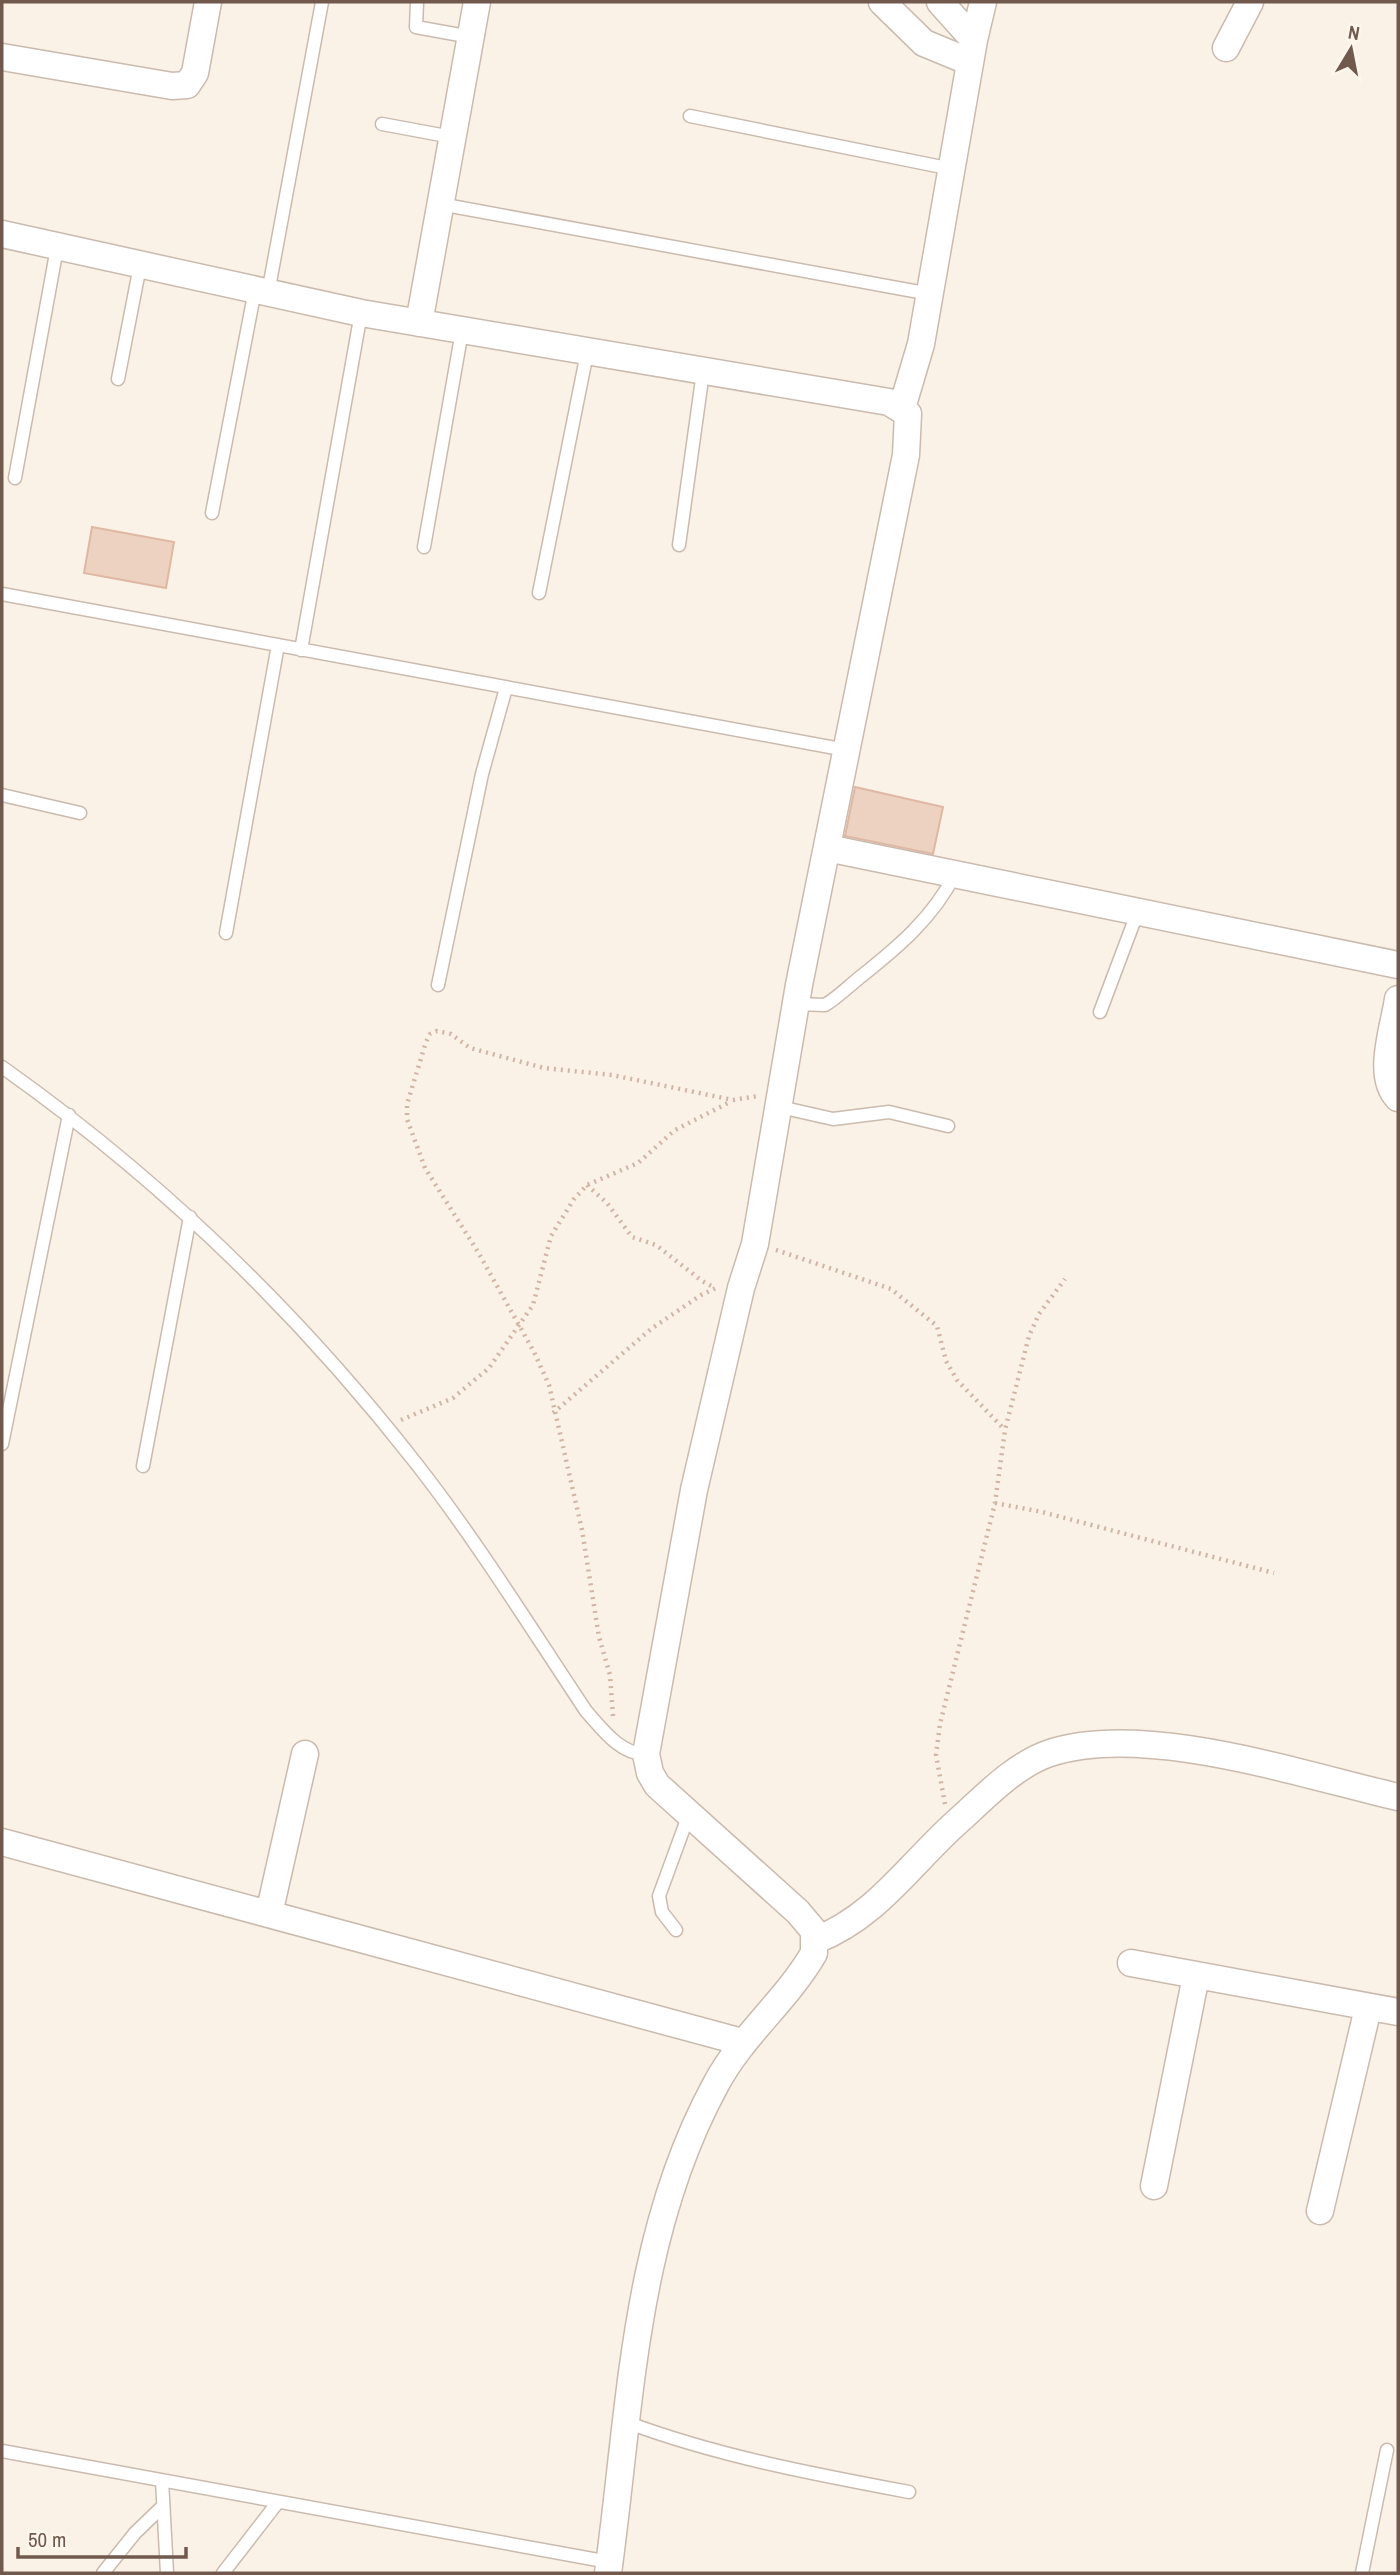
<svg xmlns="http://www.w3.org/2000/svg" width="1400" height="2575" font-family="'Archivo Narrow',sans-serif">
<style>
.building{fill:#edd1c1;stroke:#deb8a3;stroke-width:2}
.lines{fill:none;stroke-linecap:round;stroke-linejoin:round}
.lane-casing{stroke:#cbbaae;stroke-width:15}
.street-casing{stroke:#cbbaae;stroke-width:29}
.path{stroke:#d1b4a4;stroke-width:4.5;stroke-dasharray:2 5;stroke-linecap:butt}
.lane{stroke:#fff;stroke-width:12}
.street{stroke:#fff;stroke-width:26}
</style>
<rect width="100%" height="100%" fill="#faf2e7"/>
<path class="building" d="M92 527 174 542 166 588 84 573Z
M855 787 943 807 933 854 845 836Z"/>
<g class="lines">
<g class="lane-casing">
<path id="lane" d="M417 2 416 27 471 37
M690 116 952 169
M382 124 452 137
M440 204 930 294
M268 293 322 2
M118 379 140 266
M15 478 57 248
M212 513 255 290
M679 545 703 372
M424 547 462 331
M539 593 587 353
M2 594 846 750
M301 650 361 313
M2 795 80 813
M226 933 278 645
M438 985 482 774 506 688
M796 1004 825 1005C837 998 848 987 859 978 897 948 933 918 955 874
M1100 1012 1138 911
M2 1067C159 1178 296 1310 415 1462 477 1541 530 1627 586 1711 602 1729 621 1755 646 1754
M780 1107 833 1119 889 1112 948 1126
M2 1444 69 1115
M143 1466 190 1217
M676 1930 662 1912 659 1896 689 1814
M626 2422C717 2456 813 2474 909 2492
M2 2451 609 2562
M162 2480 167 2573
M103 2573 135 2533 163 2506
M223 2573 278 2502
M1362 2573 1387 2450"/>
</g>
<g class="street-casing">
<path id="street" d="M882 2 924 43 970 62
M974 40 983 2
M1226 48 1250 2
M2 57 172 86 187 85 195 73 208 2
M2 234 361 313 889 402 908 414 906 455 799 985 755 1244 741 1288 694 1490 646 1754 650 1773 657 1785 798 1912 814 1931V1953C787 2000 742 2035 716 2084 633 2236 631 2406 608 2573
M419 323 477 2
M902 408 921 344 974 40 940 2
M827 848 1398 965
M1398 999C1394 1027 1376 1076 1398 1098
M2 1842 742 2042
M269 1914 305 1754
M816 1940C876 1917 910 1864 957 1822 984 1798 1014 1765 1050 1753 1145 1722 1302 1775 1398 1797
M1131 1963 1398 2012
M1154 2186 1196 1976
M1320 2211 1368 2008"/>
</g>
<path class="path" d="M587 1185 607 1203 632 1237 656 1245 702 1281 715 1288
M776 1250 891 1289 937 1326 946 1361 957 1380 1005 1430
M553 1413 651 1329 701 1295 716 1288
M401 1420 453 1398 489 1368 533 1305 551 1236 574 1199 587 1185 638 1163 675 1130 732 1101
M995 1503 1042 1512 1274 1573
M613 1716 610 1675 599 1637 582 1530 549 1385 534 1352 478 1252 425 1168 407 1119V1104L426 1042 430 1034 437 1031 451 1034 470 1048 544 1068 612 1075 733 1100 758 1096
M945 1804 936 1755 940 1724 995 1503 1005 1430 1029 1336 1039 1314 1065 1279"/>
<use href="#lane" class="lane"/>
<use href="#street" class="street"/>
</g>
<rect width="1400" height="2575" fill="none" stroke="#71594e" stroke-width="7"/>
<g transform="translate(1351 49) rotate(10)" stroke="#fdf6ec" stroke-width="5" paint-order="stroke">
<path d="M0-5L12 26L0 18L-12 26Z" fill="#71594e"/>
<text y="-10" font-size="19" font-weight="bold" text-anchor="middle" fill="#71594e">N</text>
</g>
<path d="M18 2547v10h168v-10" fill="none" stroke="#71594e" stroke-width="3.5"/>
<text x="28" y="2547" font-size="21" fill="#71594e" stroke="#fdf6ec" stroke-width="5" paint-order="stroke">50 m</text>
</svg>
